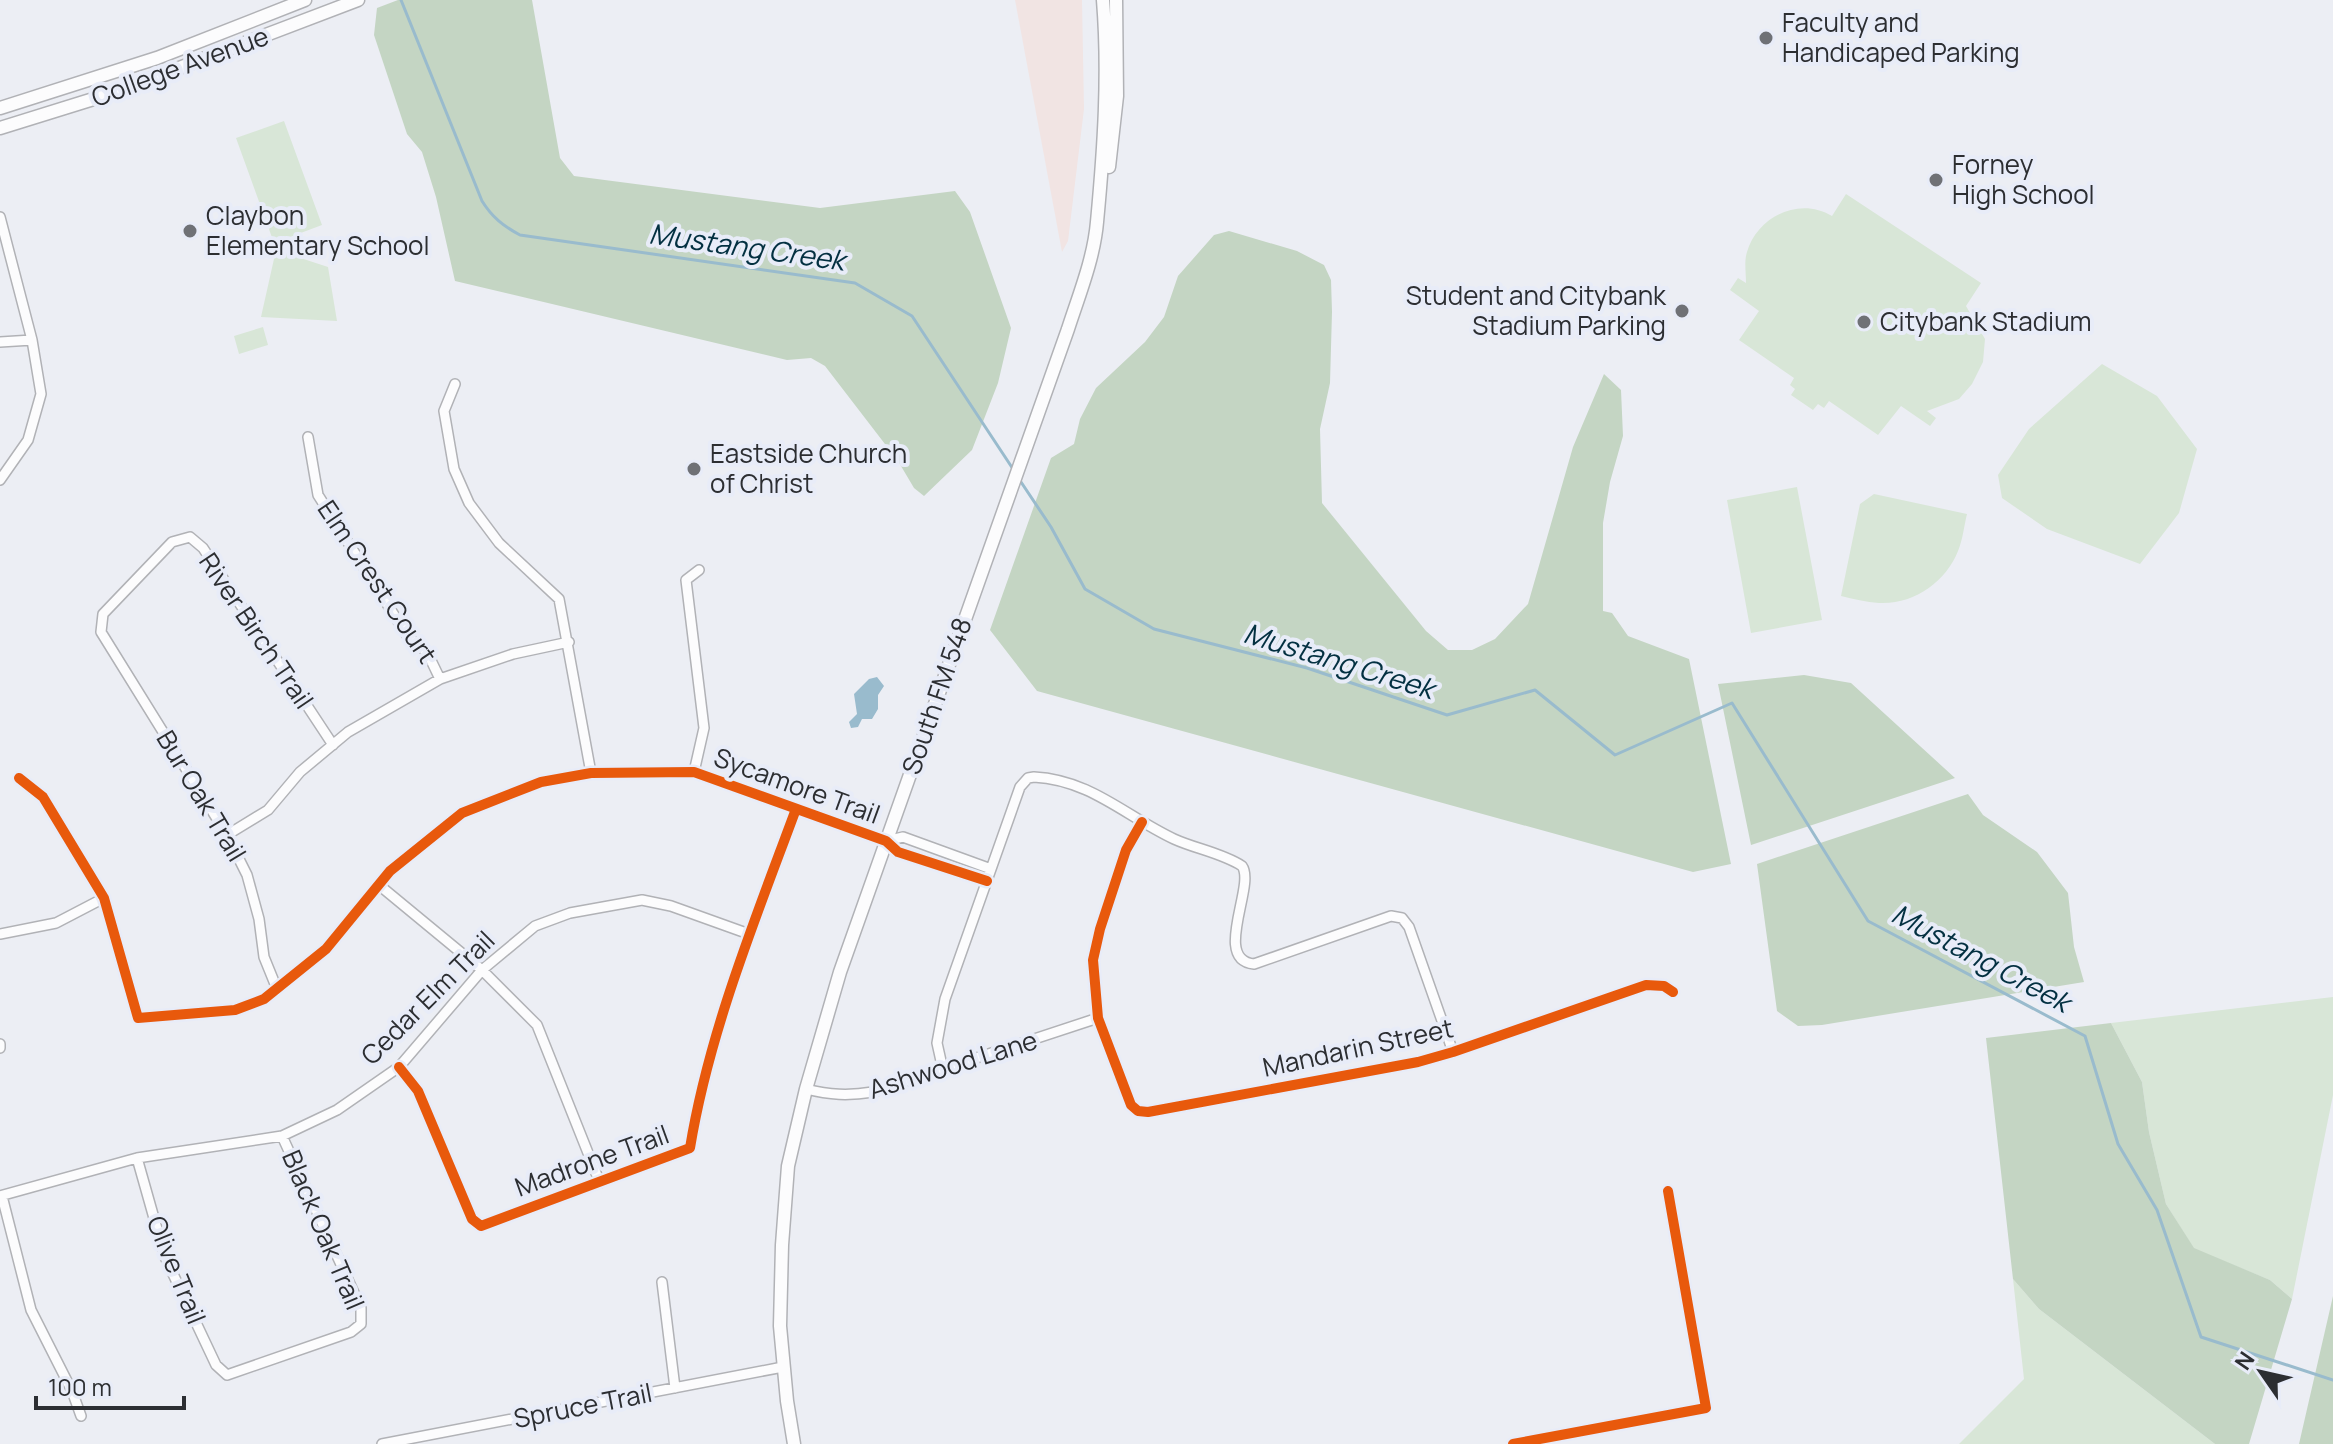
<svg xmlns="http://www.w3.org/2000/svg" width="2333" height="1444" font-family="Manrope,sans-serif">
<style>
.commercial{fill:#f1e4e3}
.green{fill:#d8e6d7}
.forest{fill:#c4d5c3}
.water{fill:#99bbcd}
.lines{fill:none;stroke-linecap:round;stroke-linejoin:round}
.stream{stroke:#99bbcd;stroke-width:3}
.street-casing{stroke:#b1b2b6;stroke-width:12}
.secondary-casing{stroke:#b1b2b6;stroke-width:15}
.street{stroke:#fcfcfd;stroke-width:9}
.secondary{stroke:#fcfcfd;stroke-width:12}
.cycleway-casing{stroke:#e8ecf8;stroke-width:15}
.cycleway{stroke:#e8590c;stroke-width:10}
.poi-dot{fill:#6f7176;stroke:#e8ecf8;stroke-width:3}
.labels{text-anchor:middle;stroke-width:8;stroke-linejoin:round;paint-order:stroke}
.poi-label{font-size:26px;fill:#2c2e32;stroke:#e8ecf8;text-anchor:start}
.street-label{font-size:26px;fill:#2c2e32;stroke:#e8ecf8}
.water-label{font-size:28px;font-style:italic;fill:#033041;stroke:#e8ecf8}
</style>
<rect width="100%" height="100%" fill="#eceef4"/>
<path class="commercial" d="M1015 0H1082L1084 109 1068 241 1062 252Z"/>
<path class="green" d="M284 121 322 225 274 243 236 138Z
M1846 194 1981 283 1966 306 1985 339 1983 362 1972 384 1959 399 1927 411 1936 418 1930 426 1901 406 1878 435 1829 401 1824 408 1818 404 1813 410 1791 395 1795 389 1790 385 1794 378 1739 340 1759 311 1730 290 1738 278 1746 283C1746 273 1744 261 1747 252 1757 217 1799 196 1832 216Z
M276 250 328 267 337 321 261 317Z
M263 327 268 345 239 354 234 336Z
M2102 364 2157 396 2197 449 2179 513 2140 564 2047 529 2002 498 1998 475 2029 429Z
M1797 487 1822 620 1751 633 1727 500Z
M1874 494 1967 514C1964 526 1963 539 1958 551 1946 582 1913 605 1879 603 1866 602 1853 599 1841 596L1860 504Z
M2333 997V1095L2292 1299 2270 1280 2194 1249 2166 1204 2149 1132 2142 1082 2111 1023Z
M2013 1279 2039 1309 2215 1444H1959L2024 1379Z"/>
<path class="forest" d="M398 0H532L560 158 574 176 820 208 955 191 970 212 1011 328 998 383 972 450 924 496 914 488 898 461 825 366 811 358 787 360 455 281 436 197 422 152 407 134 374 35 377 8Z
M1229 231 1297 251 1324 265 1331 280 1332 312 1330 383 1320 429 1322 503 1426 631 1448 650H1472L1495 639 1528 604 1573 447 1604 374 1621 390 1623 436 1610 482 1603 523V611L1612 613 1628 636 1689 659 1731 864 1693 872 1037 691 990 630 1051 458 1074 444 1080 419 1096 388 1145 342 1164 317 1178 276 1214 235Z
M1804 675 1851 683 1955 778 1751 845 1718 684Z
M1968 794 1983 815 2037 852 2068 893 2074 947 2084 982 1822 1025 1798 1026 1777 1011 1757 864Z
M2111 1023 2142 1082 2149 1132 2166 1204 2194 1248 2270 1280 2292 1299 2249 1444H2215L2039 1309 2013 1279 1986 1038Z
M2333 1296V1444H2299Z"/>
<path class="water" d="M877 677 884 686 878 695V709L872 719H862L858 727 851 728 849 722 857 714 854 694 869 679Z"/>
<g class="lines">
<path class="stream" d="M401 0 482 201C492 217 503 226 520 235L855 283 912 316 1013 469
M1019 479 1051 527 1085 589 1154 629 1307 668 1447 715 1535 690 1615 755 1732 703 1868 921 2085 1036 2118 1144 2157 1210 2201 1337 2333 1380"/>
<g class="street-casing">
<path id="street" d="M0 217 32 340 41 394 28 440 0 480
M0 342 32 340
M455 384 444 411 454 469 469 503 499 543 559 599 591 773
M308 437 318 495 408 637 427 652 440 679
M694 772 704 728 686 580 699 570
M19 778 43 797 104 898 138 1018 235 1010 264 999 326 949 390 871 462 813 541 782 591 773 694 772 886 841 898 852 987 881
M1142 822 1126 850 1100 929 1093 960 1098 1018 1131 1105 1138 1111 1148 1112 1418 1062 1453 1052 1646 985 1664 986 1673 992
M227 835 268 810 300 772 348 732 440 679 513 654 569 642
M886 841 903 837 991 869
M379 885 482 970 537 1025 600 1183
M0 934 56 923 104 898
M277 989 264 957 259 919 247 875 227 835 101 632 103 614 172 542 190 537 203 548 333 745
M0 1044V1048
M399 1067 418 1091 472 1219 481 1226 690 1148C709 1032 755 920 796 809
M943 1070 937 1043 945 999 1020 787 1028 778 1034 777C1091 780 1125 816 1174 839 1196 849 1222 853 1242 866 1256 885 1212 960 1254 964L1391 916 1402 918 1409 927 1453 1052
M806 1089C830 1095 848 1096 873 1092L1098 1018
M137 1158 165 1257 216 1365 227 1375 351 1332 361 1324V1308L282 1136
M0 1196 137 1158 282 1136 337 1110 399 1067 482 970 535 926 570 913 642 900 671 906 749 934
M2 1196 31 1310 72 1391 81 1416
M662 1282 675 1388
M382 1444 783 1367
M1513 1444 1706 1408 1668 1191"/>
</g>
<g class="secondary-casing">
<path id="secondary" d="M0 108 157 58 305 0
M0 128 116 92 358 0
M1109 167 1117 96 1116 0
M794 1444 787 1401 780 1326 782 1245 788 1166 806 1089 840 972 1068 329C1079 295 1094 258 1097 222 1104 148 1109 74 1103 0"/>
</g>
<use href="#street" class="street"/>
<use href="#secondary" class="secondary"/>
<g class="cycleway-casing">
<path id="cycleway" d="M19 778 43 797 104 898 138 1018 235 1010 264 999 326 949 390 871 462 813 541 782 591 773 694 772 886 841 898 852 987 881
M1142 822 1126 850 1100 929 1093 960 1098 1018 1131 1105 1138 1111 1148 1112 1418 1062 1453 1052 1646 985 1664 986 1673 992
M399 1067 418 1091 472 1219 481 1226 690 1148C709 1032 755 920 796 809
M1513 1444 1706 1408 1668 1191"/>
</g>
<use href="#cycleway" class="cycleway"/>
</g>
<g class="poi-dot">
<circle cx="1766" cy="38" r="8"/>
<circle cx="1936" cy="180" r="8"/>
<circle cx="190" cy="231" r="8"/>
<circle cx="1682" cy="311" r="8"/>
<circle cx="1864" cy="322" r="8"/>
<circle cx="694" cy="469" r="8"/>
</g>
<g class="labels">
<g class="poi-label">
<text x="1782" y="32">Faculty and<tspan x="1782" dy="30">Handicaped Parking</tspan></text>
<text x="1952" y="174">Forney<tspan x="1952" dy="30">High School</tspan></text>
<text x="206" y="225">Claybon<tspan x="206" dy="30">Elementary School</tspan></text>
<text x="1666" y="305" text-anchor="end">Student and Citybank<tspan x="1666" dy="30">Stadium Parking</tspan></text>
<text x="1880" y="331">Citybank Stadium</text>
<text x="710" y="463">Eastside Church<tspan x="710" dy="30">of Christ</tspan></text>
</g>
<g class="street-label">
<text transform="translate(180 67) rotate(-20)" y="9">College Avenue</text>
<text transform="translate(377 582) rotate(56)" y="9">Elm Crest Court</text>
<text transform="translate(256 631) rotate(56)" y="9">River Birch Trail</text>
<text transform="translate(937 696) rotate(-71)" y="9">South FM 548</text>
<text transform="translate(797 786) rotate(20)" y="9">Sycamore Trail</text>
<text transform="translate(201 796) rotate(59)" y="9">Bur Oak Trail</text>
<text transform="translate(428 998) rotate(-45)" y="9">Cedar Elm Trail</text>
<text transform="translate(1358 1048) rotate(-12)" y="9">Mandarin Street</text>
<text transform="translate(953 1065) rotate(-17)" y="9">Ashwood Lane</text>
<text transform="translate(592 1161) rotate(-20)" y="9">Madrone Trail</text>
<text transform="translate(323 1230) rotate(67)" y="9">Black Oak Trail</text>
<text transform="translate(176 1270) rotate(68)" y="9">Olive Trail</text>
<text transform="translate(583 1406) rotate(-11)" y="9">Spruce Trail</text>
</g>
<g class="water-label">
<text transform="translate(747 247) rotate(8)" y="10">Mustang Creek</text>
<text transform="translate(1339 661) rotate(17)" y="10">Mustang Creek</text>
<text transform="translate(1981 958) rotate(28)" y="10">Mustang Creek</text>
</g>
</g>
<g transform="translate(2261 1372) rotate(304)" stroke="#e8ecf8" stroke-width="6" paint-order="stroke">
<path d="M0-6L14 30L0 20L-14 30Z" fill="#2c2e32"/>
<text y="-12" font-size="22" font-weight="bold" text-anchor="middle" fill="#2c2e32">N</text>
</g>
<path d="M36 1396v12h148v-12" fill="none" stroke="#2c2e32" stroke-width="4"/>
<text x="48" y="1396" font-size="24" fill="#2c2e32" stroke="#e8ecf8" stroke-width="6" paint-order="stroke">100 m</text>
</svg>
